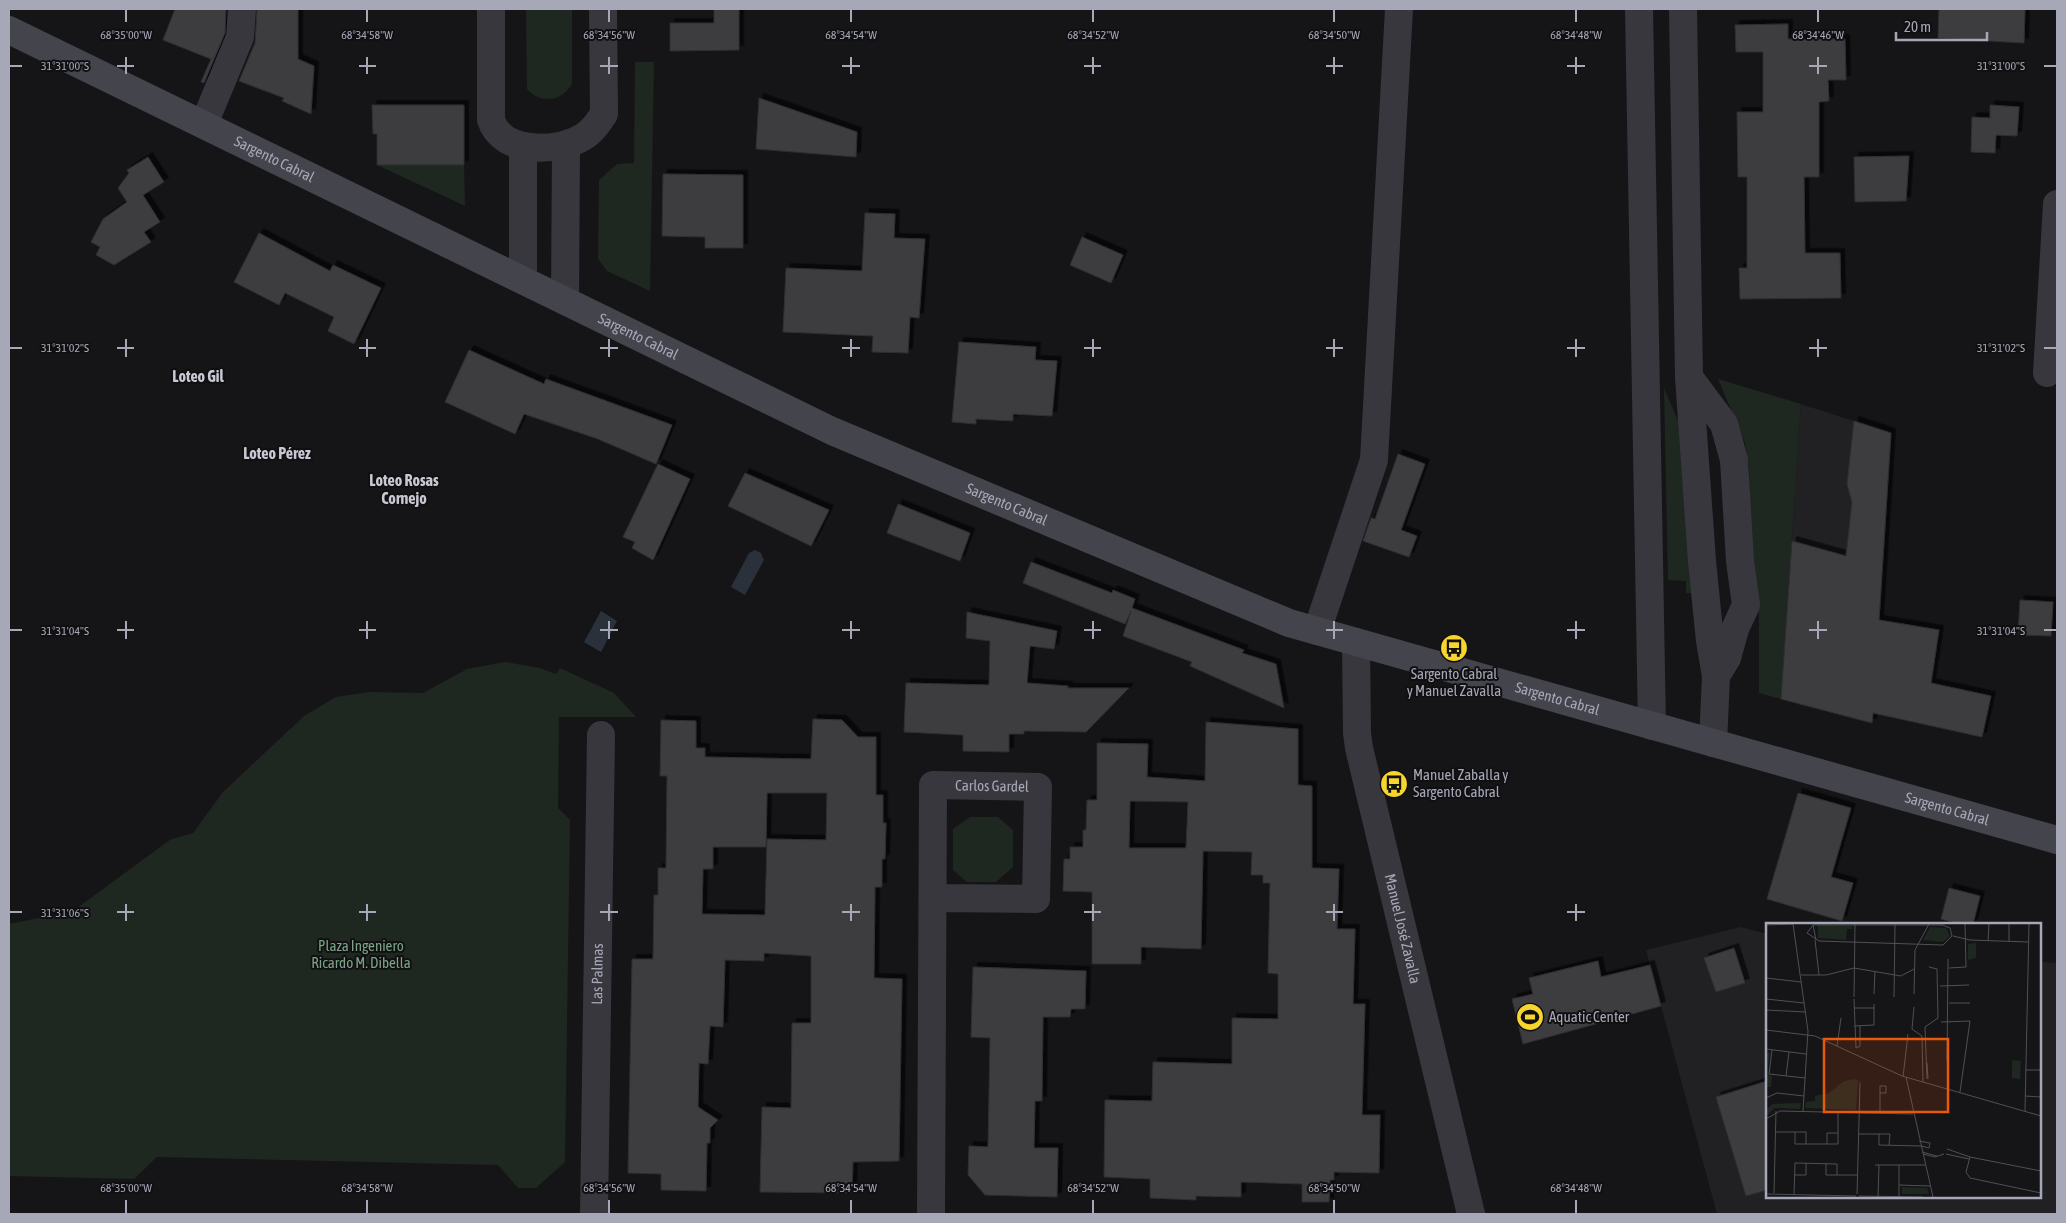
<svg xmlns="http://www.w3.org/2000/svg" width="2066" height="1223" font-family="'Asap Condensed',sans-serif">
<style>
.built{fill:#212124}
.green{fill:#1f2721}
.water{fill:#2a313b}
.building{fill:#3c3c41;stroke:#2f2e33;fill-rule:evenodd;filter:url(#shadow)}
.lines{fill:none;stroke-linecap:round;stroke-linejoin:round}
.minor{stroke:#38373e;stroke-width:28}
.tertiary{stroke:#38373e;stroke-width:28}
.secondary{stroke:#43444c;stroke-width:28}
.ticks{fill:none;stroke:#a6a8b7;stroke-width:2}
.labels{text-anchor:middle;stroke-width:4;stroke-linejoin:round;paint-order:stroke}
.street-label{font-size:15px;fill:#a6a8b7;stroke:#101012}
.poi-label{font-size:15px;fill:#a6a8b7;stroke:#101012;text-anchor:start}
.park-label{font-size:15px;fill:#7ca385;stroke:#101012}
.neighbourhood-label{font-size:16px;font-weight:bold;fill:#c7c8d3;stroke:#101012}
.inset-road{fill:none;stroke:#4f5057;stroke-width:1}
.view{fill:#e8590c;fill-opacity:0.15;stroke:#e8590c;stroke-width:2.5}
.inset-edge{fill:none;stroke:#a6a8b7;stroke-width:2.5}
.ticks-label{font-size:12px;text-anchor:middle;fill:#a6a8b7;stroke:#101012;stroke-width:4;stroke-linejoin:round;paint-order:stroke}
</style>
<defs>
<filter id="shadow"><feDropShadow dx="4.5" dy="-4.5" stdDeviation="0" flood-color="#0009"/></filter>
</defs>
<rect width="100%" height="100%" fill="#151517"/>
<path class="built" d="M1801 404 1891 433 1872 723 1781 699Z
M1741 927 1767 934V1197H2040V962L2057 963V1214H1717L1646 950Z"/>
<path class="green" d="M526 9H572V83C564 101 541 105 527 89Z
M635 62H654L650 291 607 271 598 259 599 180 617 164 634 163Z
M377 165H464L465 206Z
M1718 379 1801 404 1781 699 1759 693V616L1751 547 1749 466 1745 443Z
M1664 388 1683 432 1695 593H1686V581L1668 580Z
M505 662 540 668 556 674 560 668 614 693 636 717H559L558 808 570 820 565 1162 536 1188H518L498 1165 157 1157 134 1179 9 1176V924L73 911 171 839 193 833 223 792 304 716 336 697 369 692 423 693 467 669Z
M970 817H998L1013 830V867L996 882H967L953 870V829Z"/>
<path class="water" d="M755 550 761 553 764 560 745 595 731 587 749 553Z
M601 611 617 621 601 652 584 642Z"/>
<path class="building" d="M175 9H226L225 33 204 83 201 82 211 59 163 40Z
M257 9H298V59L314 66 311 114 282 101 284 98 239 81 255 43Z
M714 9H739V50L670 51V23H714Z
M1939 9H2025L2024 43 1938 38Z
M1788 24V39H1845L1846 80H1828L1829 101 1819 102V177H1804L1805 253H1840L1841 298 1740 299 1739 268H1747V177H1738L1737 112H1763V52H1736L1735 25Z
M759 98 857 132 856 157 756 149Z
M372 105H464V165H377V134H373Z
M1990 105 2019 107 2017 136 1996 135 1995 153 1971 152 1972 117 1990 118Z
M1909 156 1906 201 1855 202 1854 157Z
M148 157 164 182 143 195 160 222 144 232 151 242 114 265 96 255 100 247 91 242 103 219 127 202 118 188 129 173 127 170Z
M663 174 743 175V248H705V237L662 236Z
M865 213 895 214 894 238 925 239 919 318 910 317 908 353 872 352 873 336 783 332 786 268 862 271Z
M259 233 330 271 333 265 381 288 354 344 328 331 334 317 285 293 279 305 234 282Z
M1082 237 1123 255 1111 283 1070 265Z
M959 342 1036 347 1035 360 1057 361 1052 416 1013 414V421L976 419V424L952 422Z
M469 350 544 384 546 379 672 425 656 464 598 439 524 414 515 434 445 402Z
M1854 421 1891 433 1879 620 1939 630 1931 683 1991 696 1982 737 1873 713 1872 723 1781 699 1792 541 1846 556 1852 502 1847 484Z
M1398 454 1425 464 1401 530 1417 536 1409 557 1363 541 1371 518 1375 519Z
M658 464 690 479 653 560 632 548 635 542 623 537Z
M745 473 829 510 811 546 728 506Z
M898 504 970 533 960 561 887 533Z
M1031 562 1112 593 1113 590 1135 599 1132 608 1244 650 1242 653 1276 664 1284 708 1190 666 1192 662 1123 636 1131 611 1125 624 1023 583Z
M2020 600 2053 602 2051 636 2018 635Z
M967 612 1057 631 1054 649 1030 646 1027 683 1068 686V688H1129L1086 732 1024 731V734H1009V752L963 751V735L904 732 906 683 989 685 990 641 966 638Z
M813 719 842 720 858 737H876V795H883V823H886L885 859H882V887H875L874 978 902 979 899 1161 853 1162 852 1193 760 1192 762 1107 791 1108 792 1023H811V956L764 953V961L725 960 723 1027 710 1026 708 1064 699 1063 698 1107 718 1120 710 1128V1143H707L706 1191 661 1190V1174L628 1173 632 959H653L654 895H658V868H666L667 776H660L661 720 696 721V748H705V757L811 759ZM767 793H827L826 840 767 839 765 915 702 914 703 869H713V847H766Z
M1206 722 1298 729V785L1312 786V868L1339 869 1337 929H1355L1353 1004H1365L1362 1115H1380L1379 1173 1334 1172V1180H1330L1329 1202H1302V1184L1241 1182V1197L1196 1196V1200L1150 1198V1179L1104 1177 1105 1100 1152 1101 1153 1062 1232 1064V1018L1278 1019V974L1268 973 1270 883H1263V875H1251L1252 852 1203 851 1201 949 1141 947V964H1092V892L1063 891 1064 859H1070V847H1083V830H1086L1087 800H1097V743L1148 744 1147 777 1205 781ZM1130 801 1188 802 1186 848H1129Z
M1798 793 1851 808 1831 877 1853 883 1842 921 1767 899Z
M1949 888 1980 896 1973 924H1959L1941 919Z
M1734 948 1745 983 1716 992 1704 958Z
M1598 961 1601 977 1650 965 1661 1006 1523 1044 1512 999 1533 994 1529 978Z
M973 967 1086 971 1085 1009H1071L1070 1017H1043L1042 1101H1035L1034 1148H1058L1057 1197 985 1195 968 1175 969 1146 988 1147 990 1038 971 1037Z
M1767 1081V1190L1746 1196 1716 1097Z"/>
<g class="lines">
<g class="minor">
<path d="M491 9V120C502 154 557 153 583 137 592 132 598 123 604 114L603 9"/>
<path d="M1639 9 1652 726"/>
<path d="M1683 9 1689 377 1702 561 1710 641 1716 676 1713 743"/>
<path d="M204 124 240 37 242 9"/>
<path d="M523 280V146"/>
<path d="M565 301 566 145"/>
<path d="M2047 373 2057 204"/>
<path d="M1689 377 1724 424 1734 460 1740 561 1746 605 1735 629 1727 658 1716 676"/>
<path d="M1317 631 1374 460 1399 9"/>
<path id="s1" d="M594 1214 601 735"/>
<path id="s2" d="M931 1214 933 785 1038 787 1036 899 933 898"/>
</g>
<path class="tertiary" id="s3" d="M1356 642 1357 733 1359 748 1471 1214"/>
<path class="secondary" id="s4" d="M9 30 832 431 1289 623 2057 840"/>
</g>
<path class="ticks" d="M126 10V22M367 10V22M609 10V22M851 10V22M1093 10V22M1334 10V22M1576 10V22M1818 10V22M126 57V74M367 57V74M609 57V74M851 57V74M1093 57V74M1334 57V74M1576 57V74M1818 57V74M10 66H22M117 66H134M359 66H376M600 66H618M842 66H860M1084 66H1101M1326 66H1343M1567 66H1585M1809 66H1827M2044 66H2056M126 339V357M367 339V357M609 339V357M851 339V357M1093 339V357M1334 339V357M1576 339V357M1818 339V357M10 348H22M117 348H134M359 348H376M600 348H618M842 348H860M1084 348H1101M1326 348H1343M1567 348H1585M1809 348H1827M2044 348H2056M126 621V639M367 621V639M609 621V639M851 621V639M1093 621V639M1334 621V639M1576 621V639M1818 621V639M10 630H22M117 630H134M359 630H376M600 630H618M842 630H860M1084 630H1101M1326 630H1343M1567 630H1585M1809 630H1827M2044 630H2056M126 904V921M367 904V921M609 904V921M851 904V921M1093 904V921M1334 904V921M1576 904V921M10 912H22M117 912H134M359 912H376M600 912H618M842 912H860M1084 912H1101M1326 912H1343M1567 912H1585M126 1200V1213M367 1200V1213M609 1200V1213M851 1200V1213M1093 1200V1213M1334 1200V1213M1576 1200V1213"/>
<defs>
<g id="bus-disc" transform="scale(1.4375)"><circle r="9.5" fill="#f7d52c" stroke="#101012"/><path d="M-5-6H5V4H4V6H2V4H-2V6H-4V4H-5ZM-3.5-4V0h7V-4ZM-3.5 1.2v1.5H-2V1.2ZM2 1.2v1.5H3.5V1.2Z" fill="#111"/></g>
<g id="stadium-disc" transform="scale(1.4375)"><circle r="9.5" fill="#f7d52c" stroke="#101012"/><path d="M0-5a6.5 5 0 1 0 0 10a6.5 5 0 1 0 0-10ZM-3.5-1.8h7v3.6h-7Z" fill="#111"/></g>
</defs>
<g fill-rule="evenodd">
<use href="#bus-disc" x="1454" y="648"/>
<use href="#bus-disc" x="1394" y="784"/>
<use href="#stadium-disc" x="1530" y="1017"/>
</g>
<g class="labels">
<g class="street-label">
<text dy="5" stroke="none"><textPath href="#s4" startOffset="295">Sargento Cabral</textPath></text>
<text dy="5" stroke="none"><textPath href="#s4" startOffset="700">Sargento Cabral</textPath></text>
<text dy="5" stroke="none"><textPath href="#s4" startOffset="1105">Sargento Cabral</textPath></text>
<text dy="5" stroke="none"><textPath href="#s4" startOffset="1690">Sargento Cabral</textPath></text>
<text dy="5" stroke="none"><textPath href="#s2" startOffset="488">Carlos Gardel</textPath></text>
<text dy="5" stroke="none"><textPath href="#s4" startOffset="2095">Sargento Cabral</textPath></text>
<text dy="5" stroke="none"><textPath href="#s3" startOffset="292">Manuel José Zavalla</textPath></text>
<text dy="5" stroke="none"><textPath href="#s1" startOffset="240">Las Palmas</textPath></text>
</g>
<g class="poi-label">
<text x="1454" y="679" text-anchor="middle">Sargento Cabral<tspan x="1454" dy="17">y Manuel Zavalla</tspan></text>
<text x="1413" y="780">Manuel Zaballa y<tspan x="1413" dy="17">Sargento Cabral</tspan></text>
<text x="1549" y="1022">Aquatic Center</text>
</g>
<g class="park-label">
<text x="361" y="951">Plaza Ingeniero<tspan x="361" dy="17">Ricardo M. Dibella</tspan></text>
</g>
<g class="neighbourhood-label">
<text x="198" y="382">Loteo Gil</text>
<text x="277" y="459">Loteo Pérez</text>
<text x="404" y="486">Loteo Rosas<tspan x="404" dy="18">Cornejo</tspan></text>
</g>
</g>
<g transform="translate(1766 923)">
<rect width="275" height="275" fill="#151517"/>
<path d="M85 3 87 6H81L80 17 52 15V2ZM164 4 180 5 184 13 177 19 157 17ZM210 20V35L202 37V21ZM0 128 4 130 1 152 6 153 5 164H1L0 173ZM246 137 255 138 254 156 246 155ZM88 156 96 159H92L90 187 39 185 40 179 49 178V173L63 170 78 158ZM35 180 34 186 9 185 0 193V186L7 181ZM136 264 161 265 163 271H136Z" fill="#1f2721"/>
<path class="inset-road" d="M27 1 42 108 37 188M0 2 27 1M47 2 41 10 53 18 177 22 186 13M47 2H176L184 5 186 13M47 2 50 17M187 13 204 17 262 19M49 17 53 52M222 18 223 1M243 18V1M183 45 200 44 199 1M35 52H60L88 45 135 53 148 46M0 55 35 59M174 63 203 62M108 71 109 48M148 71 149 27 163 1M88 74 89 1M128 74 129 2M0 76 38 80M88 76 90 125 94 123V103M183 80H204M148 84 146 106 156 113 157 159M88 85H108M0 87 40 89M175 99 204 98 194 169M88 103 108 102V81M0 107 49 113 136 153 275 193M71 123 75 95M0 126 40 131M6 127 3 151 39 155M181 138 182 36M161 140 162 156M259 147H275M20 153 23 129M137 154 142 111M140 154 167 274M161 156 159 104 172 95 171 46 163 44M259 173 275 174M0 175 11 170 38 173M259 188 263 1M114 190V163H120V170H114M0 196 14 188 147 191M9 209H40V221M29 209V221H72V190M93 211H124L123 222M113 211V222L155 223M153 218 164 220 163 225 155 223M61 221V210H72M181 226 204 234M156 229 171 233M157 231 169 234 178 231M180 231 203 236M60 241V252H92M109 242H159M275 248 204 234 200 249 204 255 275 270M29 252H40V240M133 262 164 263M8 270 10 188M0 271 90 273M91 271 94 160M28 272 29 240 71 241V252M93 273 156 274M112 274 113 242M133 274V242"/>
<path class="view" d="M58 116H182V189H58Z"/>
<rect width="275" height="275" class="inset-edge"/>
</g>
<g class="ticks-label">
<text x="126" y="39">68°35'00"W</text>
<text x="367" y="39">68°34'58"W</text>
<text x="609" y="39">68°34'56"W</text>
<text x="851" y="39">68°34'54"W</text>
<text x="1093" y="39">68°34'52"W</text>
<text x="1334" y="39">68°34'50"W</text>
<text x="1576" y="39">68°34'48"W</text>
<text x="1818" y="39">68°34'46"W</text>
<text x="65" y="70">31°31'00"S</text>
<text x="2001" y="70">31°31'00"S</text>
<text x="65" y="352">31°31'02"S</text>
<text x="2001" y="352">31°31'02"S</text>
<text x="65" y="635">31°31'04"S</text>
<text x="2001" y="635">31°31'04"S</text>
<text x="65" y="917">31°31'06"S</text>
<text x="126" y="1192">68°35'00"W</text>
<text x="367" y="1192">68°34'58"W</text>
<text x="609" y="1192">68°34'56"W</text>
<text x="851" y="1192">68°34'54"W</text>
<text x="1093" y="1192">68°34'52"W</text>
<text x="1334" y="1192">68°34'50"W</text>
<text x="1576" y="1192">68°34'48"W</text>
</g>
<rect width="2066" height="1223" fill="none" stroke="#a6a8b7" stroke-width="20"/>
<path d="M1896 32v8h91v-8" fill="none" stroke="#a6a8b7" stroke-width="2.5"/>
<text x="1904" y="32" font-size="15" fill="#a6a8b7" stroke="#101012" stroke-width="4" paint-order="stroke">20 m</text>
</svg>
